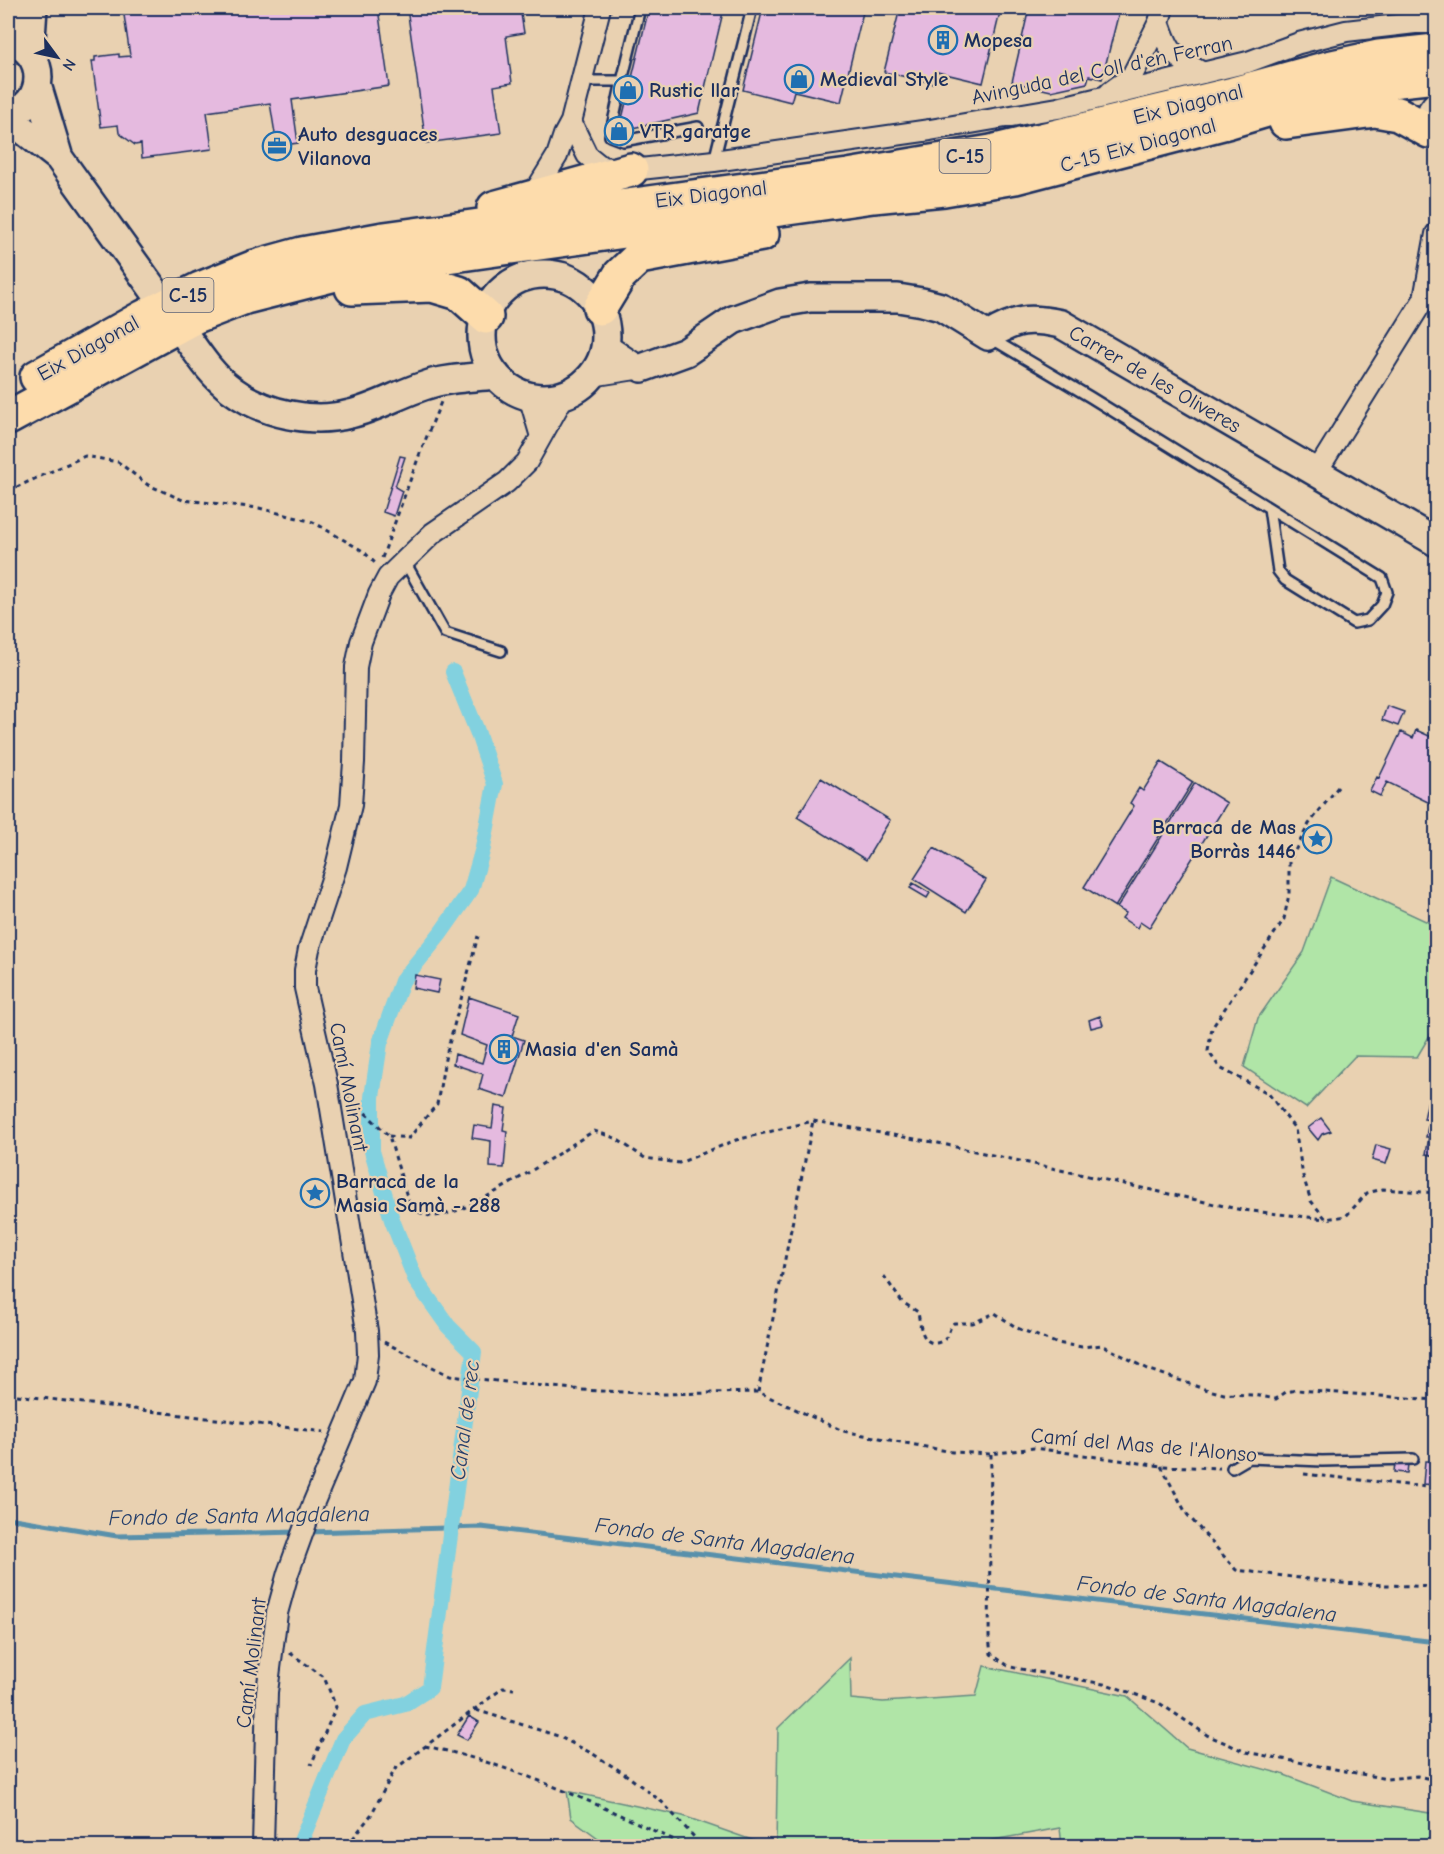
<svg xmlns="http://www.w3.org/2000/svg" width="1444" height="1854" font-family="'Comic Neue',sans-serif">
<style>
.green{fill:#b0e5a7;stroke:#668a82;stroke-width:1.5}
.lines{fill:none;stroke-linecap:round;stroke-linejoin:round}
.stream{stroke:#5990ab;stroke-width:5}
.canal{stroke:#82d1df;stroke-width:16}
.building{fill:#e5badf;stroke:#1b2f5e;stroke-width:1.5}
.lane-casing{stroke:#1b2f5e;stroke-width:14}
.street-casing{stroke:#1b2f5e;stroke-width:24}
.secondary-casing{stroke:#1b2f5e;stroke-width:32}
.highway-casing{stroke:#1b2f5e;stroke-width:38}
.path{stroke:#1b2f5e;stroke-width:3;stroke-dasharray:4.5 4.5;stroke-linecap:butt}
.lane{stroke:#e9d1b1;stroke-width:9}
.street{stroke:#e9d1b1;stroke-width:20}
.secondary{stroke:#e9d1b1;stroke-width:27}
.highway{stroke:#fddcac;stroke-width:33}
.labels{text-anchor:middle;stroke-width:4.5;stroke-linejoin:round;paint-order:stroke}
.shield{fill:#e9d1b1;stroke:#596077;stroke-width:1.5}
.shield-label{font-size:20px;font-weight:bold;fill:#1b2f5e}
.poi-label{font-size:21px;font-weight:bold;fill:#1b2f5e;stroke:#e9d1b1;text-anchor:start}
.street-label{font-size:21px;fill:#1b2f5e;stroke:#e9d1b1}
.water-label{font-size:22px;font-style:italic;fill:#253f6b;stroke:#e9d1b1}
</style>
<rect width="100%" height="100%" fill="#e9d1b1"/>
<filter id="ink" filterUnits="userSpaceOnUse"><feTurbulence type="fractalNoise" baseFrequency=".0167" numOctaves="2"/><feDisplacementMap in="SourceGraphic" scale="12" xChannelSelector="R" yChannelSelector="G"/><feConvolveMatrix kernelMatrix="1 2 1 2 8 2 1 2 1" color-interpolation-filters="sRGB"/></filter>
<g filter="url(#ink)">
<path class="green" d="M1331 877 1432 924 1436 914V1025L1417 1057 1355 1056 1306 1108 1244 1067 1258 1018 1304 952Z
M850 1658 851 1699 883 1702 976 1696 984 1666 1127 1696 1187 1748 1282 1774 1352 1801 1436 1814V1846H1196L1191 1845 1190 1846H1062L1060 1828 982 1842V1846H776L778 1728Z
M567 1791 683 1816 769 1846H609L571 1818Z"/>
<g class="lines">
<path class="stream" d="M8 1518 117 1536 298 1532
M308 1532 481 1527 1436 1642"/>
<path class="canal" d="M299 1846 343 1739 365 1714 405 1704 430 1688 474 1352 448 1326 416 1281 392 1220 372 1151V1097L380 1043 402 981 440 934 471 890 483 848 495 784 477 731 453 672"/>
</g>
<path class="building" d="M123 8H378L389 86 292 100 298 143 277 146 270 103 207 112 212 149 142 158 141 144 135 145 119 133 118 125 101 127 92 61H95V57L119 54V57L130 56Z
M407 8H520L524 33 506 36 512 83 494 86 501 133 426 143Z
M649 8H724L699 113 619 131Z
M763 8H864L841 102 794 91 791 102 743 90Z
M900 8H1001L983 83 937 72 933 83 884 72Z
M1029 8H1120L1102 79 1089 76 1087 83 1051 91 1012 82Z
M400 456 405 457 395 487 402 491 394 516 383 512Z
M1387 706 1404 712 1398 726 1382 720Z
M1416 730 1436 739V806L1387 782 1380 796 1370 791 1377 777 1379 778 1401 732 1413 738Z
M1161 762 1193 782 1115 907 1084 887 1134 806 1130 803 1139 788 1143 791Z
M821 778 890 820 866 860 797 817Z
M1195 783 1227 803 1149 928 1140 922 1137 928 1122 918 1126 913 1117 908Z
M934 848 986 880 966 912 914 879Z
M913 883 930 893 927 898 910 888Z
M415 975 440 980 437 993 413 988Z
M469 997 519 1014 512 1036 524 1040 506 1098 479 1089 483 1074 453 1064 455 1054 482 1063 487 1045 460 1035Z
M1100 1016 1103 1025 1091 1028 1089 1020Z
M1428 1100 1436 1102V1156L1426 1154 1429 1137H1426L1428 1126 1431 1127 1432 1120 1424 1119Z
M495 1106 506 1108 503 1130 507 1131 504 1168 490 1167 491 1141 472 1138 474 1125 492 1128Z
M1321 1118 1331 1131 1322 1134 1318 1140 1308 1128Z
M1376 1145 1391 1149 1386 1164 1372 1160Z
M1425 1461H1436V1485L1423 1484Z
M1395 1462 1408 1464 1407 1473 1394 1472Z
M1430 1502H1436V1518H1430Z
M469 1716 479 1722 467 1740 457 1735Z"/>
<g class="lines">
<g class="lane-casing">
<path id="lane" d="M583 81H622L640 8
M622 81 610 136 623 141 698 127
M714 161 752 8
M992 339 1090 397 1382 578 1387 592 1382 605 1368 620 1354 623 1285 580 1278 571 1269 508
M405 562 445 633 501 651
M1232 1468 1249 1458 1322 1461 1413 1459"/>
</g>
<g class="street-casing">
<path id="street" d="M1159 22C1170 55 1173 56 1203 73
M1110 92 1132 76 1159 22 1163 8
M571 122 587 155 602 167 631 170 714 161 930 130 1058 108 1248 62 1299 43 1346 31 1415 23H1436
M1432 135C1423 123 1425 110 1436 101
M533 195 557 156 564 135 571 122 600 8
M606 344 642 368
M591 376 642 368
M529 396 541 437
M1316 473 1424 299 1436 234
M263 1846 267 1692 277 1613 288 1573 313 1504 365 1381 368 1354 367 1331 327 1084 305 988V970L309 949 336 867 351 805 354 762 356 667 361 642 379 594 388 577 433 533 507 482 527 462 565 394"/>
</g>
<g class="secondary-casing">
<path id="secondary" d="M8 21 19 8
M8 42C48 48 48 107 8 113
M30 53 33 8
M38 88 59 158
M8 118 59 158 161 300
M482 336a62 62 0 1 1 124 0a62 62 0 1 1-124 0Z
M182 331C197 352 211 375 232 390 264 414 312 424 350 414 380 407 407 389 437 382 456 378 476 377 496 375
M642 368 686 352 733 320 780 303 810 298H898L922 302 941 307 988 336C1016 319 1028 317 1061 324L1436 542"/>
</g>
<g class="highway-casing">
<path id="highway" d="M1286 122 1375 110 1398 114 1429 131
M494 208 631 170
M352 288 432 285 459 293 486 317
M600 308 620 275 639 257 762 234
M37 377 144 317 200 289 255 267 302 254 384 239 848 176 991 152 1233 94 1328 68 1379 57 1436 51
M8 418 196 316 245 297 355 269 873 196 944 189 1015 177 1230 121 1334 90 1381 82 1436 76"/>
</g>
<path class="path" d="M8 491 85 456 118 462 148 485 183 500 259 508 313 522 363 551 376 564
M382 558 420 453 441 402
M1338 787 1309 824 1289 862V894L1284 919 1212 1028 1208 1051 1220 1068 1268 1093 1295 1129 1303 1176 1311 1201 1326 1219 1346 1216 1367 1193 1383 1189 1436 1193
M346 1094 389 1136 410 1207C416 1210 425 1216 431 1216 467 1218 560 1151 594 1131L615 1138 645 1158 679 1163 736 1140 813 1121 938 1143 1242 1210 1326 1219
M389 1136 409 1138 437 1104 445 1059 478 936
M884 1276 902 1302 918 1312C920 1323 921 1344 936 1343 938 1343 943 1341 945 1339 949 1335 949 1327 954 1323H973L995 1313 1017 1328 1056 1343 1082 1347 1102 1345 1148 1369 1201 1388 1224 1394 1254 1395 1276 1399 1286 1392 1297 1390 1436 1400
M384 1342 450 1376 582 1390 662 1394 758 1392 843 1431 952 1452 991 1454 1034 1448 1161 1466 1220 1468
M758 1392 813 1121
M8 1394 324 1432
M991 1454 989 1637 991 1654 1010 1667 1109 1685 1159 1703 1207 1735 1246 1752 1387 1779 1417 1776 1436 1780
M1161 1466 1186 1513 1236 1570 1340 1583 1436 1587
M1304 1474 1436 1488
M290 1653 324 1677 336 1707 311 1765
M476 1710 558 1736 593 1754 625 1774 662 1802 695 1838 696 1846
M425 1746C516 1765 603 1807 687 1846
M347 1846 371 1815 395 1769 503 1688 514 1689"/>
<use href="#lane" class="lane"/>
<use href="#street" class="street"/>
<use href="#secondary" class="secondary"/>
<use href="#highway" class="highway"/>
</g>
</g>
<defs>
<g id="building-ring" transform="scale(1.5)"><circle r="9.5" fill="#e9d1b1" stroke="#1f6fb2" stroke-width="1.5"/><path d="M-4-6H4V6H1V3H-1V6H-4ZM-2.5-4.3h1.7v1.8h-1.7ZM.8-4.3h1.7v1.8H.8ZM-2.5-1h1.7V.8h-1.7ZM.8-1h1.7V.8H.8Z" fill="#1f6fb2"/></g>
<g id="shop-ring" transform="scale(1.5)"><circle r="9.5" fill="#e9d1b1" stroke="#1f6fb2" stroke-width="1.5"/><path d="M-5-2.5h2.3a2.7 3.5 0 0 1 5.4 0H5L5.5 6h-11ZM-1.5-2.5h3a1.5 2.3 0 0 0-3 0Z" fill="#1f6fb2"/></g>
<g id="office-ring" transform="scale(1.5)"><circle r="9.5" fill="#e9d1b1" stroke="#1f6fb2" stroke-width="1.5"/><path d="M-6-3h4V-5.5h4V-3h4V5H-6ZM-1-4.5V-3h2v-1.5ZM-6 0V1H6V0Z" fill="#1f6fb2"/></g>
<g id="sight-ring" transform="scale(1.5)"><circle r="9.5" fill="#e9d1b1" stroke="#1f6fb2" stroke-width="1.5"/><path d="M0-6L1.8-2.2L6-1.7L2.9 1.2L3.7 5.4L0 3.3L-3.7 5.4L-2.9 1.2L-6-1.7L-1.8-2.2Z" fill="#1f6fb2"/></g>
</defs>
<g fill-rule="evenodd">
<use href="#building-ring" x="943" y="40"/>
<use href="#shop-ring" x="799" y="79"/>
<use href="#shop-ring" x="628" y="90"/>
<use href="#shop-ring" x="619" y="131"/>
<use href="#office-ring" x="277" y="146"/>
<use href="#sight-ring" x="1317" y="839"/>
<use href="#building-ring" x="504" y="1049"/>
<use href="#sight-ring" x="315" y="1193"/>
</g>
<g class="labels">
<g class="shield">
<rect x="939.5" y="139" width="51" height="34" rx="4.5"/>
<rect x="162.5" y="278" width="51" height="34" rx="4.5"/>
</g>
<g class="shield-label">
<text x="965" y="163">C-15</text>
<text x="188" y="302">C-15</text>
</g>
<g class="poi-label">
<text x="964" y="47">Mopesa</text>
<text x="820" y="86">Medieval Style</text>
<text x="649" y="97">Rustic llar</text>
<text x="640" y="138">VTR garatge</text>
<text x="298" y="141">Auto desguaces<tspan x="298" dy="24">Vilanova</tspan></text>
<text x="1296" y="834" text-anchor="end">Barraca de Mas<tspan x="1296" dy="24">Borràs 1446</tspan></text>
<text x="525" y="1056">Masia d'en Samà</text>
<text x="336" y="1188">Barraca de la<tspan x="336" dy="24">Masia Samà - 288</tspan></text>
</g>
<g class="street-label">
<text transform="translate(1102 70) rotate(-12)" y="7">Avinguda del Coll d'en Ferran</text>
<text transform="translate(1188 104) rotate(-14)" y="7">Eix Diagonal</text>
<text transform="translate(1138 145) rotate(-15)" y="7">C-15 Eix Diagonal</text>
<text transform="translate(711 194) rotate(-7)" y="7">Eix Diagonal</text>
<text transform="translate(88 348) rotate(-29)" y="7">Eix Diagonal</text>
<text transform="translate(1155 379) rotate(30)" y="7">Carrer de les Oliveres</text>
<text transform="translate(349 1087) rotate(79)" y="7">Camí Molinant</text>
<text transform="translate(1144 1445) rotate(5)" y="7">Camí del Mas de l'Alonso</text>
<text transform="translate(251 1663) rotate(-83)" y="7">Camí Molinant</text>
</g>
<g class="water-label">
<text transform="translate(464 1420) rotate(-83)" y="8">Canal de rec</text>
<text transform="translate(239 1515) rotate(-1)" y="8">Fondo de Santa Magdalena</text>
<text transform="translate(725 1540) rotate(7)" y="8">Fondo de Santa Magdalena</text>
<text transform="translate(1207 1598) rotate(7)" y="8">Fondo de Santa Magdalena</text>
</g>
</g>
<rect width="1444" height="1854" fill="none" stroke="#e9d1b1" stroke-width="30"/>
<rect x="15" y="15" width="1414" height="1824" fill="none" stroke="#1b2f5e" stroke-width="2" filter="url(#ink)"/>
<g transform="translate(57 57) rotate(123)" stroke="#e9d1b1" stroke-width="4.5" paint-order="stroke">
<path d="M0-4.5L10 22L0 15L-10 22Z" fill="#1b2f5e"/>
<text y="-9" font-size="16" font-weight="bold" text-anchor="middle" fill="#1b2f5e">N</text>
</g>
</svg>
